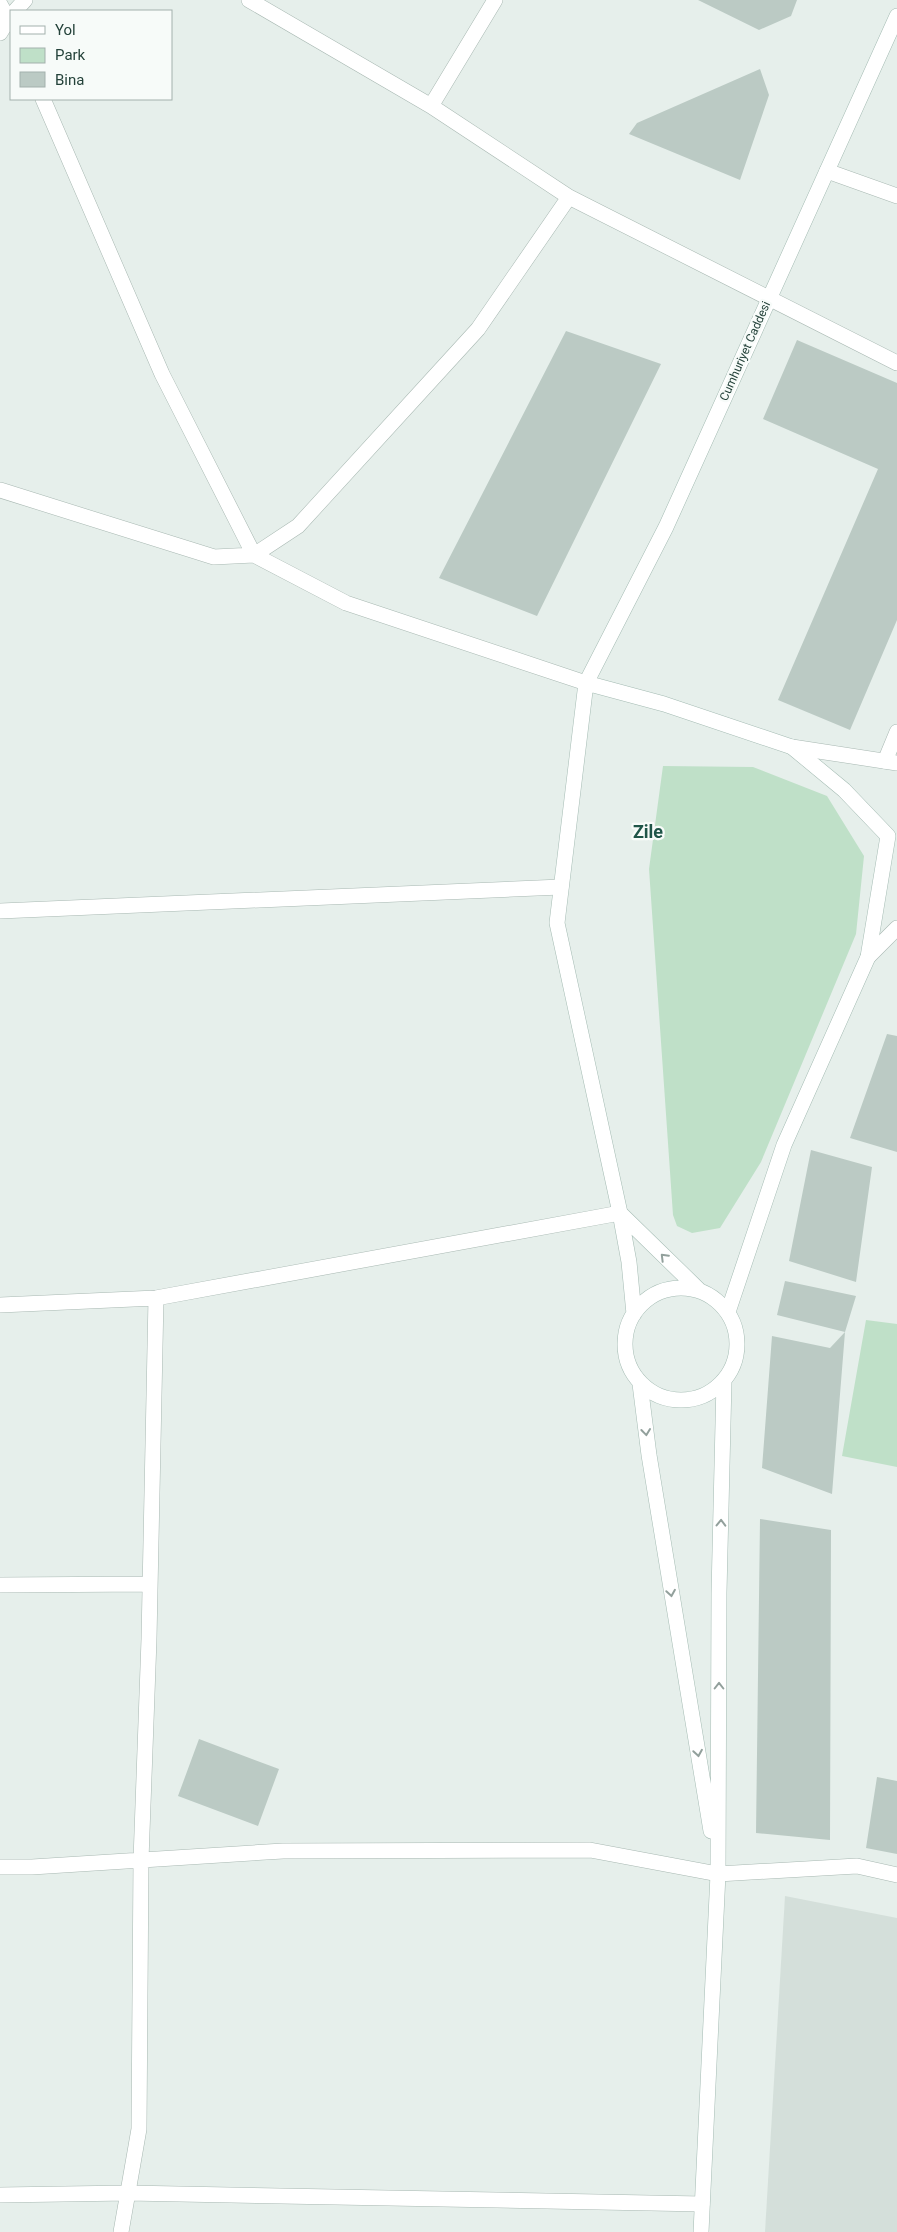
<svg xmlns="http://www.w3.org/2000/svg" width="897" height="2232" font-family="Roboto,sans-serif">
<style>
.built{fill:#d4dfda}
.green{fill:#bfe0c8}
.building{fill:#bbcac4}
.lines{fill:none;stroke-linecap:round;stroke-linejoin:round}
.minor-casing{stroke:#a8b8b2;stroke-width:16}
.tertiary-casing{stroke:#a8b8b2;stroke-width:16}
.secondary-casing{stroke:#a4bbb3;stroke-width:16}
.minor{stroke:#fff;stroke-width:15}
.tertiary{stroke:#fff;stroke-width:15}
.secondary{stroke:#fff;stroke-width:15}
.oneway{stroke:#92a09c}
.labels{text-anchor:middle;stroke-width:4.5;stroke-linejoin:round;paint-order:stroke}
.street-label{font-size:12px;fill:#24423a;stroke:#f7fbf9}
.district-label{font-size:18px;font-weight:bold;fill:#1f5548;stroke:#f7fbf9}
</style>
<rect width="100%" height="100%" fill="#e6efeb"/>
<path class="built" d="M785 1896 897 1918V2232H765Z"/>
<path class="green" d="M663 766 753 767 827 796 864 856 856 934 761 1162 720 1228 692 1233 677 1226 673 1215 649 869Z
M866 1320 897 1324V1467L842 1456Z"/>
<path class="building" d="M698 0H797L791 16 759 30Z
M760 69 769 95 740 180 629 134 637 123Z
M566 331 661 364 537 616 439 578Z
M797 340 897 383V620L850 730 778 700 878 469 763 419Z
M887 1034 897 1036V1152L850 1138Z
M811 1150 872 1167 856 1282 789 1261Z
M785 1281 856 1296 845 1332 777 1315Z
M845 1332 832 1494 762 1468 772 1336 830 1348Z
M760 1519 831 1530 830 1840 756 1833Z
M199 1739 279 1769 258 1826 178 1796Z
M877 1777 897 1781V1854L866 1848Z"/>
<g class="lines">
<g class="minor-casing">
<path id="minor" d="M249 0 431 106 569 197 897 363
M0 4 11 24
M43 99 162 374 254 555
M431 106 495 0
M827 171 897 196
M0 490 214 557 254 555 346 603 586 683
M254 555 298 526 478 329 569 197
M885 761 897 732
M0 911 561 887
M0 1305 156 1298 620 1213
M0 1585 150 1584
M0 1867H32L283 1851 590 1850 718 1874 857 1866 897 1875
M0 2195 128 2193 702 2204
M121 2232 139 2129 141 1860 149 1639 156 1298"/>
</g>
<g class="tertiary-casing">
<path id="tertiary" d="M15 11 25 0
M0 33 11 15
M792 747 897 763
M868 957 897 928"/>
</g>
<g class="secondary-casing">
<path id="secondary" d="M586 683 664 704 792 747 844 790 888 836 868 957 784 1145 728 1312
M620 1213 557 923 586 683 666 527 897 16
M625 1344a56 56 0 1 1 112 0a56 56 0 1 1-112 0Z
M634 1314 629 1262 620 1213 699 1290
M640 1384 649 1455 711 1831
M701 2232 718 1874 719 1593 724 1381"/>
</g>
<use href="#minor" class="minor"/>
<use href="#tertiary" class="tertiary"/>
<use href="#secondary" class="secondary"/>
</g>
<defs><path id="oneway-chevron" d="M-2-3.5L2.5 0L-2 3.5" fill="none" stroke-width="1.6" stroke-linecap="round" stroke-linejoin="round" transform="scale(1.25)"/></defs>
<g class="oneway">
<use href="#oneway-chevron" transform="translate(664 1257) rotate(-135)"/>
<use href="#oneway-chevron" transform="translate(646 1432) rotate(83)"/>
<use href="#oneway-chevron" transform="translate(721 1523) rotate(-89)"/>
<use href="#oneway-chevron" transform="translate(671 1593) rotate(81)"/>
<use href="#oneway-chevron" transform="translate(719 1686) rotate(-90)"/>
<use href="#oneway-chevron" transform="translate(698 1753) rotate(81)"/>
</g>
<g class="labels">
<g class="street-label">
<text transform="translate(745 351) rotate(-66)" y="4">Cumhuriyet Caddesi</text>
</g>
<g class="district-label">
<text x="648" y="838">Zile</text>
</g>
</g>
<rect x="10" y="10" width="162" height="90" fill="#f7fbf9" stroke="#a3b1ad"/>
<rect x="20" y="26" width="25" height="8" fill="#ffffff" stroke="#a3b1ad"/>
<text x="55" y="35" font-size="15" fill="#24423a">Yol</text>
<rect x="20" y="48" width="25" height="15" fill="#bfe0c8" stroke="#a3b1ad"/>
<text x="55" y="60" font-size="15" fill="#24423a">Park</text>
<rect x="20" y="72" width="25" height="15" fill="#bbcac4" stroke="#a3b1ad"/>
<text x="55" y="85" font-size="15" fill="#24423a">Bina</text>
</svg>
